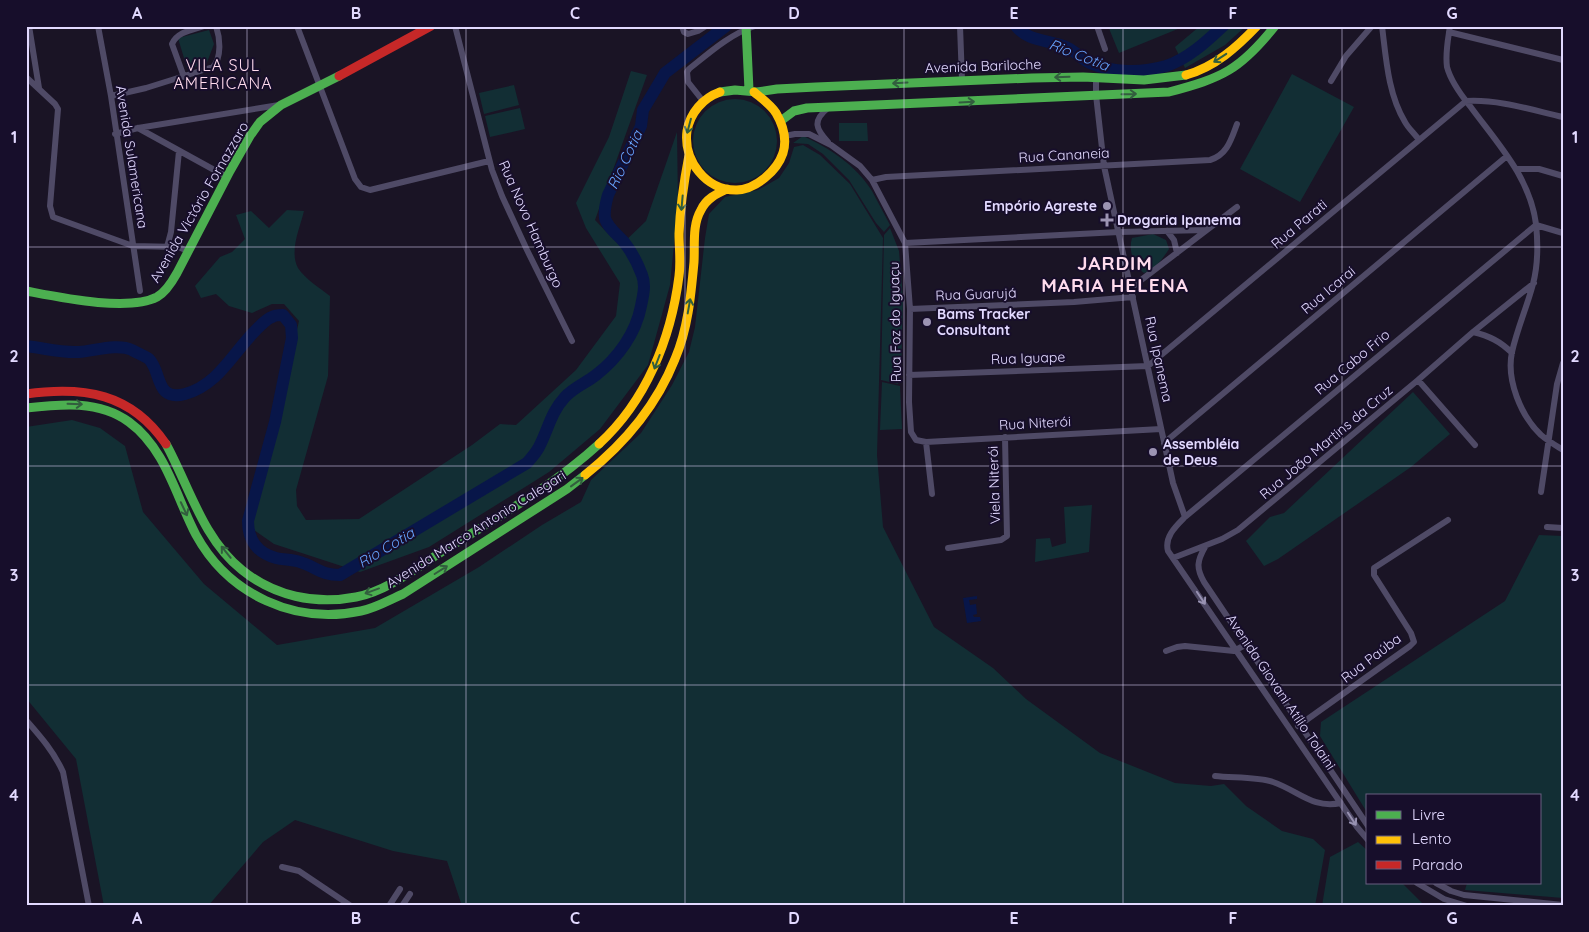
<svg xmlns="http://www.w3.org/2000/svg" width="1589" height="932" font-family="Quicksand,sans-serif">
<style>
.green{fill:#122e34}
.water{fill:#081649}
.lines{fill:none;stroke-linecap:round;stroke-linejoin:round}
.river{stroke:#081649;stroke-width:12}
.street{stroke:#4f4a66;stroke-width:6}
.fast{stroke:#4caf50;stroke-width:9}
.slow{stroke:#ffc107;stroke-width:9}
.jam{stroke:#c62828;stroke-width:9}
.oneway{stroke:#325e3e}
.oneway2{stroke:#9892b2}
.grid{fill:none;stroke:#e2d9ff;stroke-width:1;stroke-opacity:0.55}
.poi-dot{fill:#9c94b3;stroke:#170e2b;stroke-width:2}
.labels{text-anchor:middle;stroke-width:4;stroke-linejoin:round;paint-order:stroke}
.street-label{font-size:14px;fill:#e2d9ff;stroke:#170e2b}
.poi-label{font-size:14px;font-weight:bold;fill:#e2d9ff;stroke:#170e2b;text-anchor:start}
.water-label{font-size:15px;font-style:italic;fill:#67a4ff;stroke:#170e2b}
.quarter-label{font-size:16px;letter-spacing:1px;fill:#ffdbed;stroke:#170e2b}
.district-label{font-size:19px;font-weight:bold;letter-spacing:1px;fill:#ffdbed;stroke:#170e2b}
.neatline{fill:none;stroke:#e2d9ff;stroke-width:2}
.grid-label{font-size:16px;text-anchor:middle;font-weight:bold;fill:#e2d9ff}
</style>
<rect width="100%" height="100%" fill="#1a1425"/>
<path class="green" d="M1108 26H1185L1119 53Z
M1200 26H1246L1225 45 1185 68 1175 47Z
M209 30 214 44 206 65 187 68 178 38Z
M631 71 647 75 595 220 620 246 646 221 677 132 678 203 670 285 648 365 600 429 549 472 429 547 360 572 274 544 251 528 299 321 284 304H272L252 313 229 306 216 294 201 298 195 286 220 257 232 252 245 239 236 215 251 211 269 228 287 210 304 211C300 228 289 251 298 268 304 278 321 289 330 296L328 376 296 490 297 506 306 520 359 519 472 445 500 424 516 425 576 370 616 316 620 283 586 228 576 203 609 137Z
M1292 74 1354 107 1300 202 1240 169Z
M514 85 519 105 484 114 479 93Z
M693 141a42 42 0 1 1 84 0a42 42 0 1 1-84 0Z
M520 108 525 129 490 137 485 116Z
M839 123H867L868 141H839Z
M803 136C829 148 856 165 872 191 878 202 884 214 890 225L884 232 876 223 849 180 823 154 808 144 793 143Z
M803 145 820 155 850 184 883 238 877 455 883 527 934 627 993 668 1026 699 1100 753 1175 783 1211 786 1224 784 1246 806 1282 831 1313 839 1325 850 1315 906H462L447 861 393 851 295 820 263 842 208 906H104L76 759 26 698V427L72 420 100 428 125 446 143 512 204 584 277 645 375 628 479 567 542 525 581 502 591 480 641 433 672 385 689 352 695 327 705 238 709 214 725 197 758 190 779 178 789 163 794 147Z
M890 228 899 251 903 299 901 371 898 384 881 380 884 235Z
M1153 234 1166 240 1169 249C1163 258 1155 270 1144 273 1134 265 1128 251 1132 238Z
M882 382 900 386 902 429 880 430Z
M1413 392 1450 434 1411 467 1278 559 1264 566 1246 541 1270 517 1284 513Z
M1092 505 1089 552 1035 562 1036 539 1050 538 1052 547 1066 543 1064 507Z
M1539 535 1563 536V898L1465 890 1467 883H1540V796H1368V814L1320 736 1321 722 1505 601Z
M1358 842 1368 851V883H1402L1425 906H1322L1330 857Z"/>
<path class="water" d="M977 596V599L969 600 970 605 976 604 977 614 973 615 974 617H980L981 621 967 623 963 598Z"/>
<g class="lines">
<path class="river" d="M1016 26C1029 43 1050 39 1068 48 1076 52 1082 59 1090 63 1113 73 1142 73 1166 66 1188 59 1207 41 1223 26
M26 346C44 348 61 353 79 352 94 351 118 343 132 350 137 353 145 356 149 359 162 372 155 402 185 394 218 385 232 354 255 331 260 326 266 319 272 317 275 315 280 315 283 315L291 325 292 338 275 422 248 521C248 540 257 553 276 558 284 560 292 559 300 562 316 567 321 575 340 575L527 463C531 458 536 453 539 447 548 430 551 412 565 397 574 387 586 383 596 375 618 358 636 333 641 306 643 296 646 285 642 275 638 264 631 251 624 242 618 235 607 227 605 218 604 211 606 202 608 195L641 126 643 110 665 73 726 26"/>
<path class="street" d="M29 26 39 88
M98 26 111 96 140 291
M297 26 355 179 361 187 370 190 489 161
M455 26 492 170 502 196 527 250 572 341
M682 26 684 32 688 34 698 31 706 26
M960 26 962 80
M1097 26 1105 49
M1382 26C1386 58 1388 94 1405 122 1408 128 1415 134 1419 140
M1450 26C1448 40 1445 53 1447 67 1451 82 1461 95 1470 106 1497 143 1530 177 1536 224 1538 243 1538 265 1533 284 1527 307 1517 329 1512 352 1506 380 1521 416 1541 435 1548 441 1555 445 1563 450
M1449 32 1563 60
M26 77 55 104 58 109 50 206 53 217 133 246 178 247 188 251
M184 77 172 44C177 32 192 30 204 26
M1096 77V95L1104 166 1173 483 1185 517C1176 526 1164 537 1168 551L1357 827 1368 840
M1331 81 1346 56 1372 26
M111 96 146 88 213 67C222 57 220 38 216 26
M703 101 688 82 687 72 689 69C709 53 730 34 755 26
M828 108C812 121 816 129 828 142
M138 128 227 177
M115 134 138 128 279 105
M785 136 795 134H809L831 145 860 166 872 180 905 243 910 309 909 402 911 432 916 440 926 442 1161 429
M1517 169H1539L1563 176
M872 180 886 177 1210 160C1227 155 1231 140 1237 124
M1167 231 1174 240 1177 253
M905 243 1119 232 1206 230
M167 247 171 232 179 151
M1132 287 1237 207
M910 309 1074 302 1133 297
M1473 332C1489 336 1500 341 1512 353
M909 375 1148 366 1466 101C1498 99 1532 110 1563 117
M1418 380 1475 445
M926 442 932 494
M1164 443 1507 156
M1541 492 1557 384 1563 363
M1185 517 1536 225 1563 233
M1547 527 1563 528
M1205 547C1197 561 1196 568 1204 582L1368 826
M948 548 1001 540 1007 536 1005 437
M1173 558 1222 539 1238 530 1418 380 1473 332 1534 283
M1166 651 1177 647 1185 646 1234 651 1245 645
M26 720C41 737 54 752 63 772L89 906
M1298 726 1410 646 1414 642 1411 633 1374 575V568L1448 520
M1215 776C1232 778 1258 777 1273 782 1299 791 1312 809 1341 803
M282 867 299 871 351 906
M1417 883 1444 899 1467 906
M1436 883 1451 891 1464 895 1563 905
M389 906 400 889
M402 906 410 894"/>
<path class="fast" d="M746 26 749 90
M720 92 735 90 757 92 777 89 816 87 1032 78 1083 77 1144 80 1186 75
M782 120 794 111 807 108 1169 92C1222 78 1240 70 1275 26
M26 291C58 297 128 312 157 297 166 292 172 282 177 273L230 171 250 136 260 122 281 105 339 76
M26 408C61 404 99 400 129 422 166 449 176 497 196 535 229 595 295 625 361 611 376 608 389 600 403 594L567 489 585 475
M166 444C189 486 203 539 242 570 274 596 315 605 356 597 387 591 416 568 443 551 496 518 552 487 599 444"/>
<path class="slow" d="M1186 75C1215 67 1237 47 1257 26
M720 92C703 98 690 113 687 131 683 160 706 191 737 190 756 189 777 171 783 153 787 140 783 125 776 113 771 105 761 98 754 92
M599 444C646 401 671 339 679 276 681 262 679 248 679 234 680 208 684 181 689 155
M585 475C624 444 656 407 675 359 688 329 691 295 694 262 695 245 692 225 701 210 706 199 716 194 727 189"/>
<path class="jam" d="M339 76 431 26
M26 394C84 386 131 393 166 444"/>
</g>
<defs><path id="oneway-shaft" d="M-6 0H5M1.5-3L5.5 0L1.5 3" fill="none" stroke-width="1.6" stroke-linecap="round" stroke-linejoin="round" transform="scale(1.25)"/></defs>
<g class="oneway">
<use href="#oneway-shaft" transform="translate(1220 58) rotate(147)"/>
<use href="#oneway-shaft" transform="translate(1062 77) rotate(178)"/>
<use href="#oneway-shaft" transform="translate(900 83) rotate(177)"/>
<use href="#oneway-shaft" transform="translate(1129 94) rotate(-1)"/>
<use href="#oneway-shaft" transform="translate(967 102) rotate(-3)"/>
<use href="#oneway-shaft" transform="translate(689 126) rotate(105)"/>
<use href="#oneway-shaft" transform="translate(682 203) rotate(95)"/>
<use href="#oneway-shaft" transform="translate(689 306) rotate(-80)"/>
<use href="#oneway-shaft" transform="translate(657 362) rotate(111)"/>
<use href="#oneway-shaft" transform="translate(75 404) rotate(2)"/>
<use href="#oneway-shaft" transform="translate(577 482) rotate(-36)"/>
<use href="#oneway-shaft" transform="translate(184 509) rotate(65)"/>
<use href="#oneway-shaft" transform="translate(226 552) rotate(-129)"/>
<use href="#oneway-shaft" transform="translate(441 570) rotate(-32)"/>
<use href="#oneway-shaft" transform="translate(372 591) rotate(160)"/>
</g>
<g class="oneway2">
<use href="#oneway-shaft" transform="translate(1201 598) rotate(56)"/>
<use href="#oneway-shaft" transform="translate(1352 819) rotate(57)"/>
</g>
<path class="grid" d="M247 26V906M466 26V906M685 26V906M904 26V906M1123 26V906M1342 26V906M26 247H1563M26 466H1563M26 685H1563"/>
<g class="poi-dot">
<circle cx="1107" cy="206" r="5"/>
<path d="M1104.5 212.5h5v5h5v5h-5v5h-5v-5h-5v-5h5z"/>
<circle cx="927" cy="322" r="5"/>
<circle cx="1153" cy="452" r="5"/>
</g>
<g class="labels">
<g class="street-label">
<text transform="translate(983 66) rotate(-2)" y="5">Avenida Bariloche</text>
<text transform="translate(1064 155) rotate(-3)" y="5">Rua Cananeia</text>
<text transform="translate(132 157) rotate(81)" y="5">Avenida Sulamericana</text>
<text transform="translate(199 202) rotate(-60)" y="5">Avenida Victório Fornazzaro</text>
<text transform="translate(531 224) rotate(66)" y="5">Rua Novo Hamburgo</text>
<text transform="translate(1299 224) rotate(-40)" y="5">Rua Parati</text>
<text transform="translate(1328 290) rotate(-40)" y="5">Rua Icarai</text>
<text transform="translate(976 294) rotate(-2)" y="5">Rua Guarujá</text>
<text transform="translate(895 322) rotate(-91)" y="5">Rua Foz do Iguaçu</text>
<text transform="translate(1028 358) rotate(-2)" y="5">Rua Iguape</text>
<text transform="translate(1159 359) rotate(78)" y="5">Rua Ipanema</text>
<text transform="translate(1352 362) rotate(-40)" y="5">Rua Cabo Frio</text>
<text transform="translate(1035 423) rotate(-3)" y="5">Rua Niterói</text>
<text transform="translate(1326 442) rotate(-40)" y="5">Rua João Martins da Cruz</text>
<text transform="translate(994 485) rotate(-92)" y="5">Viela Niterói</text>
<text transform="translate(476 529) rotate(-32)" y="5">Avenida Marco Antonio Calegari</text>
<text transform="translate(1371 658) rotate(-37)" y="5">Rua Paúba</text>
<text transform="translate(1281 692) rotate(56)" y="5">Avenida Giovani Atílio Tolaini</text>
</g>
<g class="poi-label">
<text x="1097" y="211" text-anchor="end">Empório Agreste</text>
<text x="1117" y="225">Drogaria Ipanema</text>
<text x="937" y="319">Bams Tracker<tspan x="937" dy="16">Consultant</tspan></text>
<text x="1163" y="449">Assembléia<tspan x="1163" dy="16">de Deus</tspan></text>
</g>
<g class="water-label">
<text transform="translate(1079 55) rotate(21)" y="5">Rio Cotia</text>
<text transform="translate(625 160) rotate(-65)" y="5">Rio Cotia</text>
<text transform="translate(386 548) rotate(-31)" y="5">Rio Cotia</text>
</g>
<g class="quarter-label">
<text x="223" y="71">VILA SUL<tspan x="223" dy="18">AMERICANA</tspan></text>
</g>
<g class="district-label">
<text x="1115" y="270">JARDIM<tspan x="1115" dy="22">MARIA HELENA</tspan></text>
</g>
</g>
<rect width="1589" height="932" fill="none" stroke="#170e2b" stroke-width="55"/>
<rect x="1366" y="794" width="175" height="90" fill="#170e2b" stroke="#685f80"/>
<rect x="1376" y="811" width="25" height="8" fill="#4caf50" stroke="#685f80"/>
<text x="1412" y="820" font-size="15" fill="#e2d9ff">Livre</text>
<rect x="1376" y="836" width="25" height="8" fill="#ffc107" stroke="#685f80"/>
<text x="1412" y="844" font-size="15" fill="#e2d9ff">Lento</text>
<rect x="1376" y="861" width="25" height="8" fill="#c62828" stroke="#685f80"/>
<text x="1412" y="870" font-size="15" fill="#e2d9ff">Parado</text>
<rect x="28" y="28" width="1534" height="876" class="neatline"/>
<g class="grid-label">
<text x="137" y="19">A</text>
<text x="356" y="19">B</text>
<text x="575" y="19">C</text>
<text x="794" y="19">D</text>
<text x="1014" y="19">E</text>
<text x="1233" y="19">F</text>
<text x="1452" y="19">G</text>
<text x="14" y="143">1</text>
<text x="1575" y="143">1</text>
<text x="14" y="362">2</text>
<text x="1575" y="362">2</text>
<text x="14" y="581">3</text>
<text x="1575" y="581">3</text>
<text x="14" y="801">4</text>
<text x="1575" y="801">4</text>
<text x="137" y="924">A</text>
<text x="356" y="924">B</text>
<text x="575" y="924">C</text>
<text x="794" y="924">D</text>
<text x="1014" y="924">E</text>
<text x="1233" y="924">F</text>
<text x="1452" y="924">G</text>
</g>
</svg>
